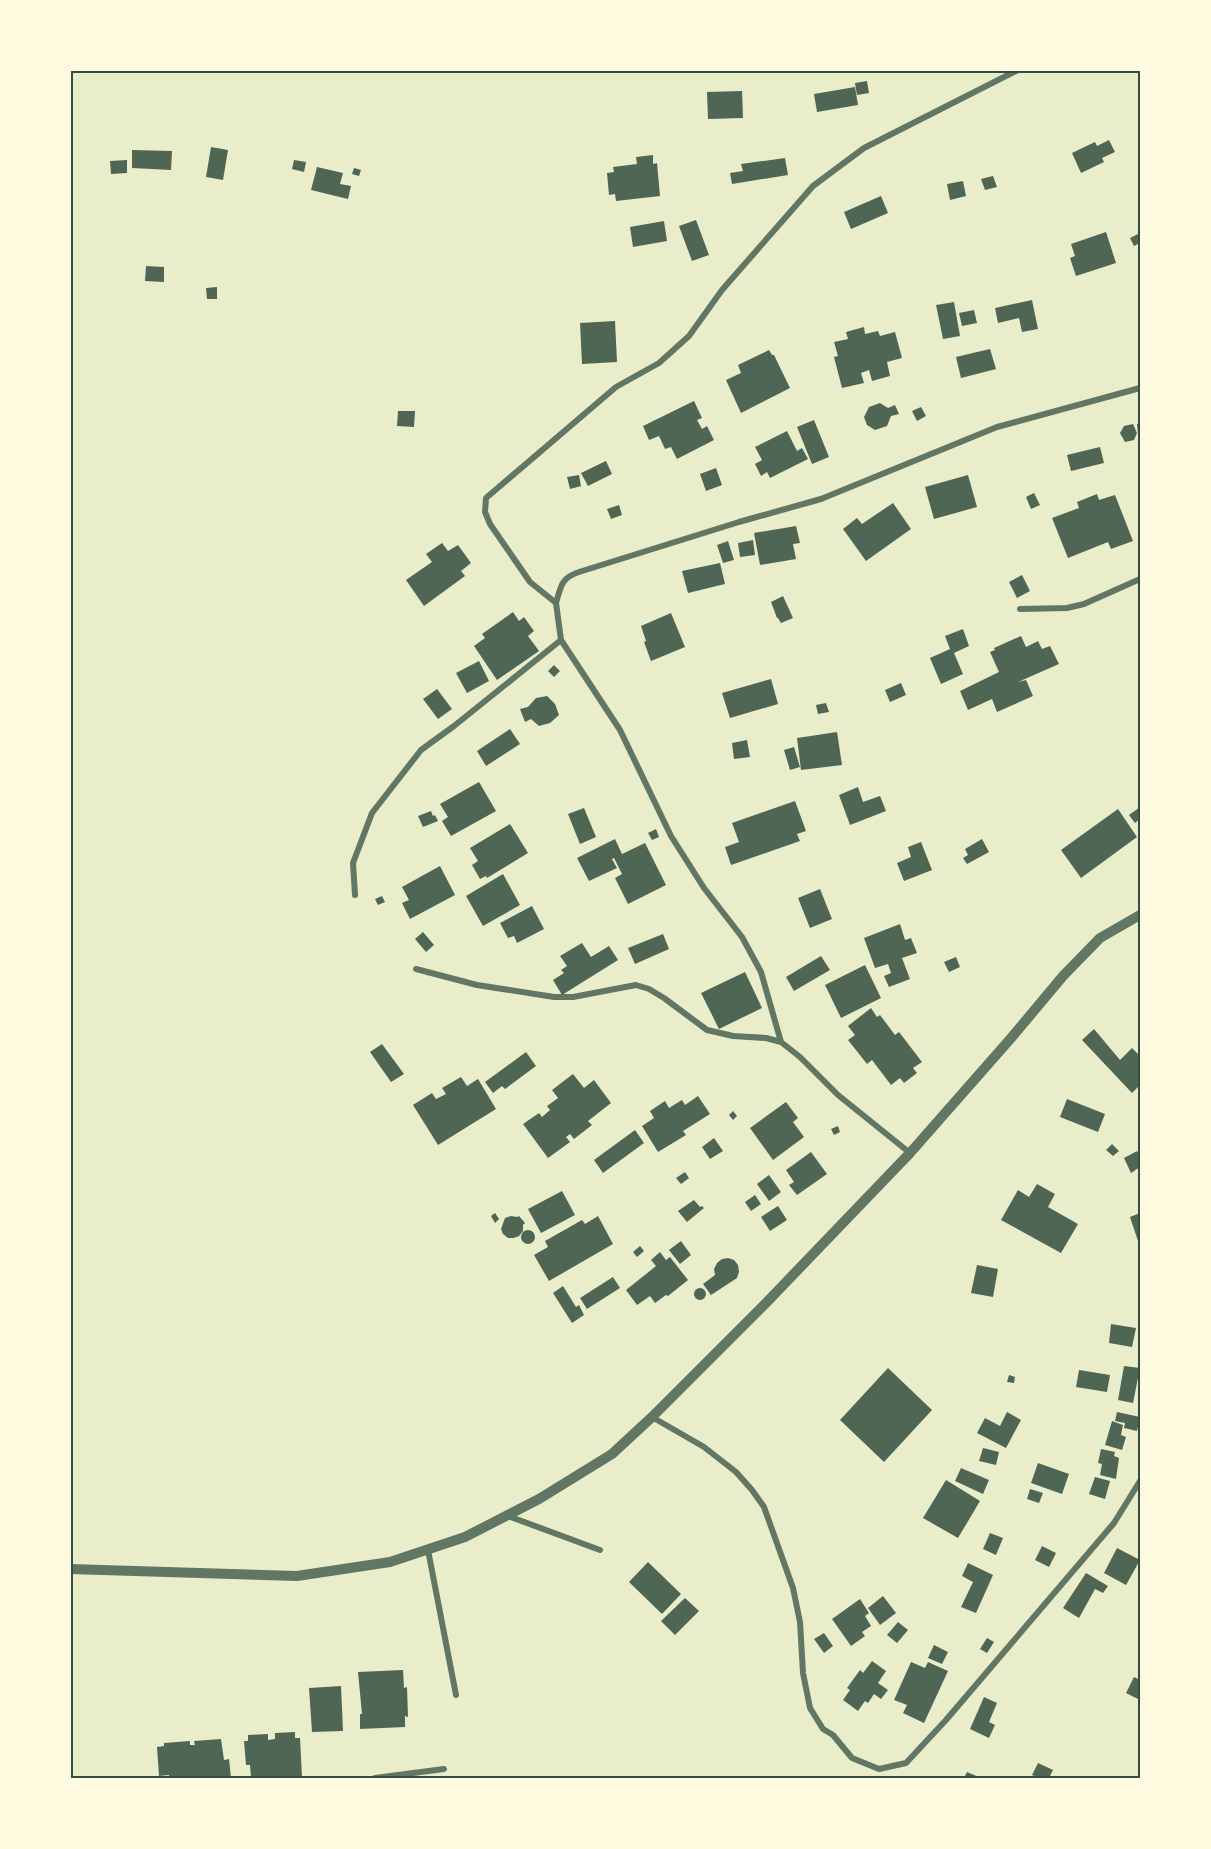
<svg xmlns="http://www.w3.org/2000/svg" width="1211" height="1849" font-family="Arial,sans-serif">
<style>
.building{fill:#4f6655}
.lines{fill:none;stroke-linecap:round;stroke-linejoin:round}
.minor{stroke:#617663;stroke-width:6}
.tertiary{stroke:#617663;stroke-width:10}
.neatline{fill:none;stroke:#344e41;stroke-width:2}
</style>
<rect width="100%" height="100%" fill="#e9edc9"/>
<path class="building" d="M867 81 869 93 857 95 855 83Z
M855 87 858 105 817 112 814 94Z
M742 91 743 118 708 119 707 92Z
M1109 140 1115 152 1102 158 1104 162 1081 173 1072 153 1095 142 1097 146Z
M211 147 228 150 223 180 206 177Z
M132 150 172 151 171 170 132 168Z
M653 155V164L657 163 660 196 616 201 615 194 609 195 607 173 614 172 613 167 637 164 636 157Z
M785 158 788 175 732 184 730 173 743 171 741 164Z
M127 160V173L111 174 110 161Z
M294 160 306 162 304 172 292 169Z
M317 167 343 173 340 184 351 186 348 199 311 190Z
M354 168 361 170 359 176 352 174Z
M993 176 997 187 985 190 981 179Z
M963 181 966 196 950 200 947 184Z
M881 196 888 213 851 229 844 212Z
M696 220 709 255 692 261 679 226Z
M664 221 667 241 633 247 630 227Z
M1106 232 1116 263 1076 276 1070 258 1075 256 1071 244Z
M1140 233V243L1134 246 1130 238Z
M146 266 164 267V282L145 281Z
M217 287V299H207L206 288Z
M1032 300 1038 329 1022 332 1019 318 998 323 995 308Z
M954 302 960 336 943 339 936 305Z
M974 310 977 323 962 326 959 313Z
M615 321 617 362 582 364 580 323Z
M864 327 865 334 878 331 880 336 895 332 902 358 887 362 890 376 872 381 869 370 861 373 864 383 842 388 834 357 838 356 834 342 848 339 846 332Z
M990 349 996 369 961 378 956 357Z
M769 350 772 355H774L790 388 741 413 726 380 741 373 738 365Z
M694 401 702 418 697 420 702 429 707 426 714 440 677 459 671 447 665 449 659 436 649 440 643 426Z
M880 403 888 408 895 405 899 414 891 416 887 426 875 430 867 425 864 417 869 407Z
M921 407 926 416 917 421 912 411Z
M398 411H415L414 427 397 426Z
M814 420 829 457 812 464 797 427Z
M1133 424 1137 433 1134 440 1125 442 1120 433 1124 426Z
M1137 424H1140V445H1139Z
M787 431 797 451 802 448 808 459 770 478 767 472 761 476 755 464 762 460 755 447Z
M1100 447 1104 463 1071 471 1067 455Z
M606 461 612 474 588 486 581 473Z
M716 468 722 485 706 491 700 474Z
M579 475 581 486 570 489 567 477Z
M968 475 977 507 934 519 925 487Z
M1034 493 1040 505 1031 509 1026 497Z
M1097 494 1099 500 1115 495 1133 541 1111 549 1108 542 1068 558 1052 518 1079 508 1077 502Z
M893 503 911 529 866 561 843 529 857 518 862 524Z
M619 505 622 515 611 519 607 509Z
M796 526 800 543 793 544 796 559 760 565 754 533Z
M753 540 755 555 740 557 738 543Z
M728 541 734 560 723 563 717 545Z
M442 543 448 551 458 545 471 563 461 571 465 576 424 606 406 580 432 562 426 554Z
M720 563 725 584 688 593 682 571Z
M1022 575 1030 591 1017 598 1009 582Z
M783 596 793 618 781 623 778 618H777L771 602Z
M513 612 519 621 524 617 534 631 528 636 539 651 497 680 474 646 485 638 482 634Z
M671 613 685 647 651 661 644 642 646 641 641 626Z
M963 629 969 646 954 653 963 674 941 684 930 658 950 649 945 636Z
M1021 636 1026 647 1038 641 1042 649 1050 646 1059 664 1018 682 1026 680 1033 696 997 712 992 699 968 710 960 691 999 672 990 652 995 650 994 648Z
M479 661 489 681 467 693 456 673Z
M554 665 560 671 554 677 548 671Z
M771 679 778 704 730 718 722 693Z
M901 683 906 695 890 702 885 690Z
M437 689 452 709 438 719 423 699Z
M547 696 555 704 559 715 550 723 539 726 531 719 525 722 520 709 528 707 536 698Z
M826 703 829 712 818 714 816 705Z
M510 729 520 744 486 766 477 751Z
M837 732 842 765 801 770 797 738Z
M747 740 750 757 734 759 732 743Z
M794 747 800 767 790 770 784 750Z
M479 782 496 811 451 836 442 821 448 817 440 804Z
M858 787 863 802 880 796 886 811 850 825 839 795Z
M795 801 806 831 797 834 800 841 731 865 725 847 739 842 732 823Z
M1140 807V819L1135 823 1129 815Z
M584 808 596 837 580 844 568 814Z
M1118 809 1137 837 1081 878 1061 850Z
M431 811 433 816 435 815 438 821 423 827 418 816Z
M510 824 528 853 487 878 486 876 480 879 472 865 478 861 470 848Z
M656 829 659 837 652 840 648 833Z
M615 839 622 854 645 843 666 885 628 904 615 878 622 874 614 858 612 859 617 868 589 881 577 858Z
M982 839 989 852 967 864 963 858 968 855 965 849Z
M921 842 932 870 904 881 897 863 911 857 908 847Z
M440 866 455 895 410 919 402 903 409 900 402 887Z
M503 874 520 905 483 926 466 896Z
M820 889 832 919 810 928 798 898Z
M382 896 385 902 378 905 375 899Z
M532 906 544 929 517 943 514 936 508 938 500 923Z
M900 924 905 940 911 938 917 953 902 958 910 979 889 987 884 976 891 973 888 964 875 968 864 938Z
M423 932 434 945 426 952 415 939Z
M663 934 669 949 635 964 628 948Z
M582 943 591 957 609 946 618 960 562 995 553 980 564 973 561 970 567 966 560 956Z
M821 956 830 970 794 991 786 977Z
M956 957 960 967 949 972 944 962Z
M865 965 881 998 841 1018 825 985Z
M745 972 762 1008 719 1029 701 993Z
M871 1008 877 1017 880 1015 895 1035 899 1032 922 1062 913 1068 917 1073 904 1083 900 1078 891 1085 872 1060 867 1064 848 1040 855 1035 848 1026Z
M1094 1029 1120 1060 1132 1048 1140 1056V1085L1132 1093 1082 1040Z
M382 1044 404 1074 391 1082 370 1052Z
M526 1052 536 1066 505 1089 502 1086 493 1093 485 1082Z
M573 1074 584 1088 594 1080 611 1103 588 1121 592 1125 574 1139 570 1134 566 1137 570 1142 548 1158 523 1124 539 1113 542 1117 550 1110 547 1106 558 1098 552 1090Z
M461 1077 467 1086 478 1079 496 1109 438 1145 413 1105 432 1093 436 1099 446 1094 442 1088Z
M698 1096 710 1114 683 1131 686 1135 658 1152 642 1126 654 1118 650 1111 665 1101 669 1108 682 1100 685 1105Z
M1067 1099 1105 1114 1098 1132 1060 1117Z
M786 1102 798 1118 793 1122 804 1137 773 1160 750 1128Z
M733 1111 737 1116 733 1120 729 1115Z
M838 1126 840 1132 834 1135 831 1129Z
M635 1130 644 1143 603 1173 594 1160Z
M714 1138 723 1151 710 1159 702 1147Z
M1112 1144 1119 1151 1113 1156 1106 1150Z
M1137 1151 1140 1157V1167L1131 1173 1124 1158Z
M811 1152 827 1174 797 1195 789 1185 794 1182 786 1170Z
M685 1172 689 1178 681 1184 676 1178Z
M769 1175 781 1192 769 1201 757 1184Z
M1037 1184 1055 1194 1048 1207 1078 1224 1061 1253 1001 1220 1018 1190 1029 1197Z
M562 1191 575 1215 541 1233 528 1209Z
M755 1195 761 1204 751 1211 745 1202Z
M694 1200 700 1207 702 1206 704 1208 687 1222 678 1211Z
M778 1206 787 1220 770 1231 761 1217Z
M495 1213 499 1219 495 1223 491 1216Z
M1140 1213V1247L1130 1217Z
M511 1216 517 1217 519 1216 525 1223 523 1225V1231L519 1236 514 1238H508L503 1234 501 1229 505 1218Z
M598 1216 613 1244 549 1281 534 1255 548 1247 545 1241 582 1220 585 1224Z
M521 1237a7 7 0 1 1 14 0a7 7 0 1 1-14 0Z
M681 1241 691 1255 680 1264 669 1250Z
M640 1246 644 1251 637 1257 633 1252Z
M660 1252 666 1260 670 1257 688 1280 668 1296 666 1295 655 1303 650 1296 637 1305 626 1290 656 1266 651 1260Z
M728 1258 734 1260 738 1265 739 1272 737 1278 711 1295 703 1284 715 1275 714 1269 717 1263 722 1259Z
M977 1265 998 1269 993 1297 971 1293Z
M613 1277 620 1288 587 1309 580 1298Z
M563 1286 576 1307 579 1305 584 1315 572 1323 553 1293Z
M694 1294a6 6 0 1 1 12 0a6 6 0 1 1-12 0Z
M1111 1324 1136 1328 1132 1347 1109 1343Z
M1124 1366 1140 1368 1133 1403 1118 1400Z
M888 1368 932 1410 884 1462 840 1420Z
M1079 1370 1110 1375 1107 1392 1076 1387Z
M1009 1375 1015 1377 1014 1383 1007 1382Z
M1007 1412 1021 1420 1006 1448 977 1433 985 1418 1000 1426Z
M1117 1412 1140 1417 1137 1431 1124 1428 1125 1423 1115 1421Z
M1112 1421 1123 1425 1121 1435 1126 1437 1122 1450 1105 1445Z
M983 1448 999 1452 996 1465 979 1461Z
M1101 1449 1115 1452 1114 1456 1119 1458 1116 1479 1100 1475 1102 1464 1098 1463Z
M1038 1463 1069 1474 1062 1494 1031 1483Z
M961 1468 989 1480 983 1494 955 1481Z
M1095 1477 1110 1481 1105 1499 1089 1494Z
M946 1480 980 1501 958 1538 923 1518Z
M1030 1489 1043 1493 1039 1503 1027 1499Z
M990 1533 1003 1538 996 1555 983 1549Z
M1042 1546 1056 1553 1049 1567 1035 1560Z
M1117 1548 1140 1560 1126 1585 1104 1573Z
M648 1562 681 1594 662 1614 629 1582Z
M968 1563 993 1575 976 1613 961 1607 973 1582 962 1576Z
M1086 1573 1108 1586 1103 1593 1095 1589 1079 1618 1063 1608Z
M883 1596 896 1613 880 1625 868 1608Z
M685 1598 699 1611 675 1635 661 1621Z
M860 1599 869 1613 865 1616 871 1626 862 1632 865 1636 851 1646 832 1619Z
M898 1622 908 1630 897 1643 887 1635Z
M824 1633 833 1646 824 1653 814 1639Z
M987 1638 994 1642 987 1653 980 1649Z
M934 1645 948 1652 942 1664 928 1658Z
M872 1661 886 1671 878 1683 888 1690 881 1699 874 1694 868 1703 865 1701 858 1711 843 1700 850 1690 847 1688 860 1670 863 1673Z
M911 1662 925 1668 928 1662 948 1671 924 1723 903 1713 907 1705 894 1700Z
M403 1670 404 1688 407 1687 408 1717 405 1716V1727L360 1729V1714H362L358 1672Z
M1134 1677 1140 1680V1700L1126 1693Z
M341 1686 343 1731 312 1732 309 1688Z
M984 1697 997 1703 989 1722 995 1725 989 1738 970 1729Z
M295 1732V1738H300L302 1777 251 1778 250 1765H246L244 1741H248V1735L268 1734V1740L275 1739V1733Z
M221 1739 224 1760 229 1759 231 1778H169V1775L159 1776 157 1747 164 1746V1743L190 1741V1745H195L194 1741Z
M1038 1763 1053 1770 1049 1778H1039L1032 1775Z
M967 1772 981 1778H964Z"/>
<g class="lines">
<path class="minor" d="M556 603C561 586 561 578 579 572L739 522 821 499 997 427 1140 388
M1020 609 1067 608 1084 604 1140 579
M355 895 353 863 372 813 421 750 454 726 561 640
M416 969 477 985 554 997H573L636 985 649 989 664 998 707 1030 733 1036 766 1038 781 1042 800 1057 838 1095 910 1153
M781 1042 761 972 742 937 704 888 671 836 620 730 561 640 556 603 530 582 490 524 485 512 486 498 616 387 659 363 689 336 722 290 813 186 864 148 1018 70
M652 1417 704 1447 736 1472 752 1490 764 1507 793 1588 800 1622 803 1673 810 1708 823 1729 833 1735 852 1758 879 1769 906 1763 946 1720 1114 1523 1140 1481
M508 1516 600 1550
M428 1550 456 1695
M375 1778 444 1769"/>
<path class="tertiary" d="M70 1569 297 1576 390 1562 465 1537 539 1499 612 1454 652 1417 766 1303 910 1153 1012 1037 1063 976 1100 938 1140 915"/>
</g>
<rect width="1211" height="1849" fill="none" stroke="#fefae0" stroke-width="144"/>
<rect x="72" y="72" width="1067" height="1705" class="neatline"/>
</svg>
